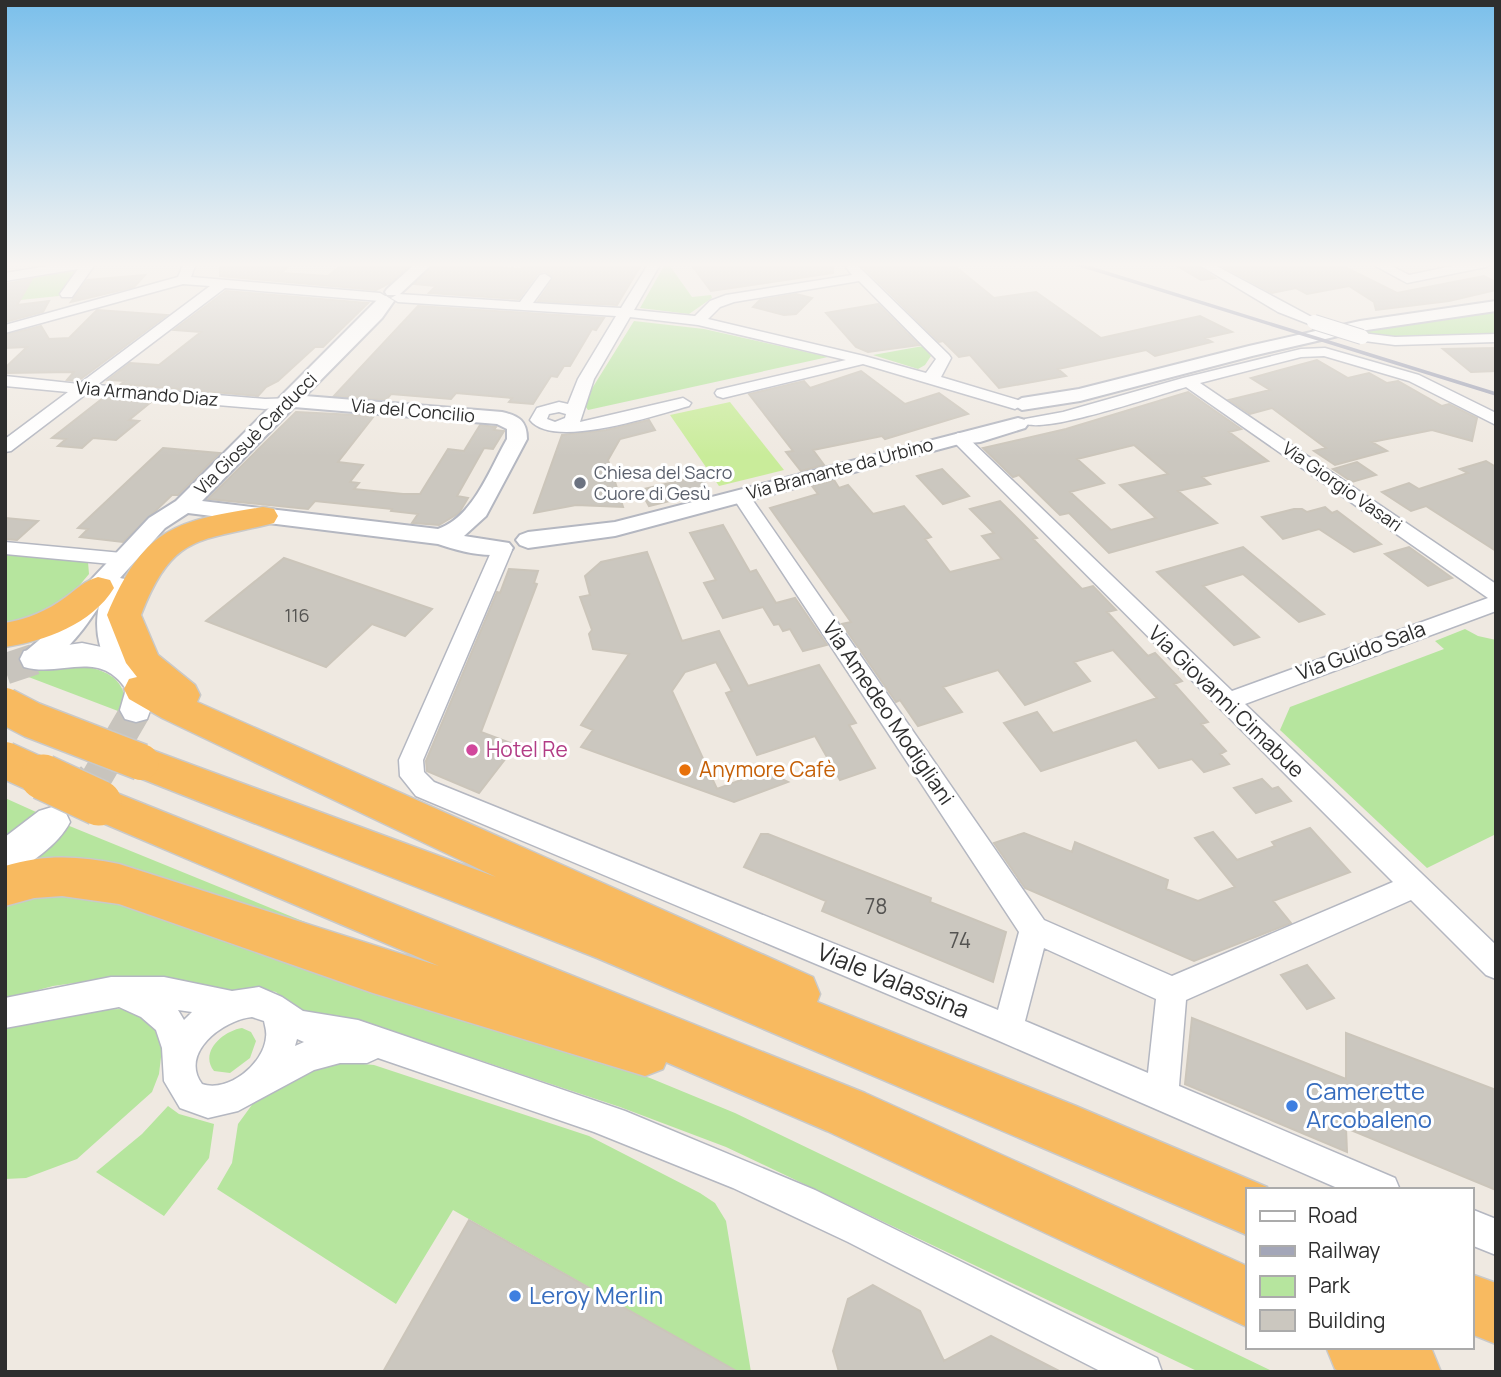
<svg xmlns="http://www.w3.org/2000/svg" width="1501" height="1377" font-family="Manrope,sans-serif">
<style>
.green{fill:#b6e59e}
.pitch{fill:#c9ec9a}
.building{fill:#cbc7bf;stroke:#cbc5ba;stroke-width:2;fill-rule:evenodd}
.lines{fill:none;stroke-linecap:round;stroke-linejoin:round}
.secondary-tunnel-far1{stroke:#c8c4bd;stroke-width:31;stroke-dasharray:31 16;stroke-linecap:butt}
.secondary-tunnel{stroke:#c8c4bd;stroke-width:38;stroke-dasharray:38 19;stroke-linecap:butt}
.minor-casing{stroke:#b4b7c1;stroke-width:3}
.tertiary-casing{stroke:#b4b7c1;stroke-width:4}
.secondary-casing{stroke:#b4b7c1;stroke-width:3}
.trunk-casing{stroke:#c9c9c9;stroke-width:3}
.minor{fill:#fff;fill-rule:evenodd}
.tertiary{fill:#fff;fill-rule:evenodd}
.secondary{fill:#fff;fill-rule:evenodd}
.trunk{fill:#f8ba60;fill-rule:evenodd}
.rail{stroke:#a3a6b8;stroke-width:3.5}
.minor-bridge-casing{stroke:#b4b7c1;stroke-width:16;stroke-linecap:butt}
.trunk-bridge-far1-casing{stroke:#c9c9c9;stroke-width:39;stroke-linecap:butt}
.trunk-bridge-casing{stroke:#c9c9c9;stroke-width:48;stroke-linecap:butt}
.minor-bridge{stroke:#fff;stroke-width:14}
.trunk-bridge-far1{stroke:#f8ba60;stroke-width:36}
.trunk-bridge{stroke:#f8ba60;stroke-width:45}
.worship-dot{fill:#6b7280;stroke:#fff;stroke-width:2.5}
.hotel-dot{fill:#d1479c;stroke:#fff;stroke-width:2.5}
.food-dot{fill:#e8710a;stroke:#fff;stroke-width:2.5}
.shop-dot{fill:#3f7fe0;stroke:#fff;stroke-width:2.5}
.labels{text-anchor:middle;stroke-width:6;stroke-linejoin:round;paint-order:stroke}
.far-street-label{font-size:18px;fill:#2e2e2e;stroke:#fff}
.far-worship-label{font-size:18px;fill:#5b616d;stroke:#fff;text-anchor:start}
.number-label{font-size:18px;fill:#555452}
.street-label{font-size:21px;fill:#2e2e2e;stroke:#fff}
.hotel-label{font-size:21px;fill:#b23c85;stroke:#fff;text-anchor:start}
.food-label{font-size:21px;fill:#c56008;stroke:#fff;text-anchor:start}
.near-number-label{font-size:21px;fill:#555452}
.near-street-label{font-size:24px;fill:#2e2e2e;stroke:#fff}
.near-shop-label{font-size:24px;fill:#366cbe;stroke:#fff;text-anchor:start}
</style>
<rect width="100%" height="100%" fill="#efe9e1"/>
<path class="green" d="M664 266H670L692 297 711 295 712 298 689 314 640 308Z
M77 270 59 296 20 300 33 278Z
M1496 312V334L1390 337 1365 333 1370 329Z
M634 321 704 329 828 357 588 410 583 403Z
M923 346 931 356 925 365 918 369 873 355Z
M5 554 88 562 89 574 63 605 5 628Z
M1465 629 1478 636 1496 640V834L1427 868 1280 730 1290 707 1444 649 1435 641Z
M85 666C105 671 119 676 125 696L118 711 18 673 40 667Z
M5 798 45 816 5 843Z
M67 825 381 953 5 871Z
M96 887 650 1078 735 1113 1274 1372H1199L726 1147 620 1107 398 1033 358 1024 322 1022 291 1007 276 992 262 989 218 994 103 979 53 986 5 999V896Z
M123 1009 149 1013 159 1027 162 1049 159 1074 152 1092 77 1159 26 1178 5 1179V1028L86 1010Z
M242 1028 251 1032 256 1041 250 1058 230 1073 214 1071C199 1052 223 1031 242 1028Z
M342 1062 374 1065 589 1136 700 1193 715 1203 726 1221 751 1372H738L453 1210 396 1304 217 1189 232 1163 238 1124 254 1102 286 1078Z
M168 1106 179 1114 214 1124 209 1158 164 1216 96 1172 142 1134Z"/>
<path class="pitch" d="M730 402 784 470 719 486 670 415Z"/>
<path class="building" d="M220 263H293L281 273 328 276 344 263H412L390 283 376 290 220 276Z
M436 263 522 269 527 263 641 265 617 305 538 301 554 278 544 271 538 273 519 299 429 293 436 286 414 284Z
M690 263H833V273L711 291Z
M859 263H951L994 298 1036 292 1101 338 1200 316 1232 332 1205 338 1212 342 1155 356 1146 350 1058 369 1066 376 999 388 970 355 959 357 943 341 939 342Z
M1172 263H1194L1215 278 1201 280Z
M1217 263H1309L1310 268 1337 263 1397 293 1484 276 1496 282V290L1449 301 1376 310 1374 302 1349 286 1307 294 1296 288 1272 293Z
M145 275 134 287 71 302 87 280Z
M32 279 17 305 49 301 43 312 5 322V284Z
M226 291 368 303 323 347H315L278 381 266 387 258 396 121 384 125 381 108 380 130 363 159 365 201 332 174 330Z
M796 294 812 298 796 314 784 315 753 307 760 300Z
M878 304 919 345 868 352 856 347 826 313Z
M418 306 604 318 596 330 592 329 570 366H564L557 377 551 376 533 404 509 402 512 398 456 393 451 399 391 394 386 400 334 396Z
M97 310 167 315 78 381 67 380 74 372 5 373V368L27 347 5 348V335L41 326 49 339 69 338Z
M1496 348V371L1471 372 1443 349Z
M1317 360 1348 378 1369 373 1387 383 1398 381 1442 406 1449 404 1477 418 1472 441 1432 430 1372 442 1387 451 1335 465 1314 451 1326 448 1272 408 1250 414 1229 400 1270 390 1251 378Z
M861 371 905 404 939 393 968 414 885 439 882 436 813 450 824 465 801 471 786 452 793 451 749 394 804 381 810 388Z
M1188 392 1241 429 1229 432 1268 461 1202 477 1210 484 1178 491 1217 523 1109 553 1069 513 1060 515 1019 475 1013 477 983 448 1066 429ZM1134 445 1168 474 1120 485 1156 518 1111 530 1070 492 1104 483 1077 459Z
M103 398 151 402 129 420 139 421 116 440 93 438 82 448 58 446 66 439 52 438Z
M296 412 374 416 338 462 363 465 350 482 359 483 354 489 403 494H420L448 449 464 451 480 425 496 427 494 430 504 431 493 449 484 448 457 496 468 498 459 513 439 525 412 523 418 514 391 511 392 509 315 501 308 509 208 499Z
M649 420 655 430 620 439 608 460 623 507 576 505 534 513 562 435 606 430Z
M163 448 220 453 178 495H172L123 542 80 537 88 529 78 528Z
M1486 461 1496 467V551L1426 506 1411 511 1382 492 1409 483 1419 489 1468 473 1460 469Z
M1357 462 1376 475 1352 482 1333 469Z
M942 469 969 496 943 504 917 476Z
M700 476 710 491 649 506 640 490Z
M834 480 839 488 848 485 873 514 904 506 931 537 925 539 950 572 1002 559 982 536 994 533 970 509 1000 501 1037 538 1033 539 1082 589 1093 586 1116 610 1107 612 1148 656 1155 653 1182 681 1174 684 1208 722 1201 724 1226 751 1220 754 1229 764 1204 772 1192 759 1159 768 1136 740 1041 771 1004 723 1037 712 1053 733 1157 698 1113 650 1074 662 1090 681 1025 705 998 670 943 687 962 712 918 726 900 700 896 702 842 624 851 622 770 508 818 494 812 486Z
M1325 507 1332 513 1337 511 1381 544 1354 552 1319 529 1283 539 1262 517 1294 509H1302L1307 512Z
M5 518 38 521 17 540 5 539Z
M723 525 750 572 756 570 776 603 795 598 827 645 803 651 790 629 783 631 779 624 774 625 763 607 723 618 704 583 716 580 690 533Z
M1243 547 1324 614 1299 622 1243 574 1203 586 1259 637 1234 645 1157 572Z
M1409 547 1452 578 1428 586 1385 554Z
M647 552 682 641 719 631 748 686 819 665 856 723 849 725 875 768 840 780 815 736 757 755 726 693 732 691 716 662 685 672 672 691 717 789 765 771 788 782 734 802 581 747 593 730 581 725 629 654 593 649 589 634 592 630 580 597 590 595 585 576 601 562Z
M284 558 432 609 405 636 372 624 326 667 206 621Z
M509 569 538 571 534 583 537 584 481 732 516 745 479 793 427 771 426 761 497 592 500 593Z
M1262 779 1272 789 1278 787 1291 801 1256 813 1234 788Z
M1310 828 1350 872 1273 901 1291 923 1194 961 1025 888 994 843 1024 833 1072 852 1075 842 1168 880 1166 889 1198 901 1235 887 1195 838 1213 832 1237 860 1275 846 1272 842Z
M761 834H768L931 898 930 902 1006 932 993 982 822 911 826 901 744 867Z
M1307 965 1334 998 1307 1009 1281 975Z
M1192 1018 1346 1079V1033L1496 1090V1190L1346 1128 1347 1152 1185 1084Z
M469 1220 738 1372H383Z
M873 1285 920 1311 944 1361 991 1336 1061 1372H839L833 1351 848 1299Z"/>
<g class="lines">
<path class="secondary-tunnel-far1" d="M5 669 35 659
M96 779 136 710"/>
<path class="secondary-tunnel" d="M69 807 97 777"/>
<g class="minor-casing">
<path id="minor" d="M67 263H96L72 297H62L60 294 78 269 5 281V273Z
M184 263H196L191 277 380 293 387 297 380 301 225 288 97 385 265 399 295 398 297 401 295 404 265 409 86 394 11 451 5 452V439L68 392 5 386V376L79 384 210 286 183 284 5 333V325L178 277Z
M649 263H661L634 310 695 316 710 301 726 295 852 275 846 267 852 263 856 264 949 355 951 358 941 377 1021 401 1023 404 1015 409 863 364 723 398 717 396 715 393 717 390 846 360 698 325 630 317 594 379 580 422 683 398 691 403 689 406C656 415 553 450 530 420L537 408 559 402 568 404 578 379 616 316 398 302 391 298 398 294 520 302 540 275 545 274 551 278 533 303 621 308ZM859 281 936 359 926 373 864 356 708 319 720 307 734 302ZM559 412 566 414 565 418 555 422 547 419 549 414Z
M1196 263H1211L1321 322 1314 326 1278 312Z
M1370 263H1386L1409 275 1467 263H1492L1486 267 1407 283Z
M1362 333 1395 337 1496 334V342L1395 345 1357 340 1355 337Z
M1325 348 1419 375 1496 413V425L1409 381 1324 356 1301 357 1200 383 1496 584V611L1245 704 1496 945V979L1486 975 1411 900 1186 1000 1179 1086 1395 1178 1400 1190H1342L997 1040 416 796 400 776 399 760 492 550 495 546H509L512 550 423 760 424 772 434 782 998 1010 1019 932 732 496 741 491 747 492 1044 920 1172 976 1393 882 950 438 958 433 964 434 1232 691 1488 598 1186 387C1161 394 1037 437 1023 422L1025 419 1063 412 1183 378 1301 349ZM1044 948 1156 999 1148 1073 1025 1021Z
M5 542 122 553 129 554 132 559 129 564 122 565 5 554Z
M111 977H164L232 991 259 987 282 997 303 1011 358 1020 625 1111 815 1190 1157 1358 1162 1372H1102L848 1242 733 1188 594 1132 378 1058 367 1063H340L314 1070 238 1111 208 1118 180 1108 164 1081 162 1048 156 1030 141 1017 119 1007 5 1028V998ZM178 1010 192 1012 184 1020ZM252 1017 264 1021C265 1026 267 1032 266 1037 264 1064 228 1093 202 1084 179 1053 223 1020 252 1017ZM297 1039 304 1042 295 1046Z
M1471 1209 1496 1219V1255L1471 1245Z"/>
</g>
<g class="tertiary-casing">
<path id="tertiary" d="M416 263H433L399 295H387L385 292 387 289Z
M386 296 394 301 382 318 305 396 502 412C519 416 527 421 527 439L486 516 464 536 509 543 513 548 509 553C487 559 459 551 438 544L188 513 165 528 120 578 129 580 132 586C120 614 122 635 134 663L130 670 120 673 110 670C99 650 94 629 99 606 86 627 53 674 25 666L21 659 25 652 64 619 89 582 149 518 176 501 380 297ZM294 407 497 424 507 429V439C489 470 474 516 438 529L202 501Z
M1496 301V311L1360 331 1252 356 1080 401 1022 410 1012 404 1022 398 1079 389 1249 346 1360 321Z
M1018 418 1025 420 1028 424 1025 428 980 442 959 444 615 536 528 548 520 545 516 540 520 535 528 532 615 522Z"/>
</g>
<g class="secondary-casing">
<path id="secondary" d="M82 643C115 650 144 654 158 689L147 719 136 722 125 719 120 710 126 689C98 648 61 678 24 667L20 659 24 651Z
M52 807 65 811 70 822C59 844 28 867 5 875V837L39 811Z"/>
</g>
<g class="trunk-casing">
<path id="trunk" d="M263 507 274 509 278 516 274 523C198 542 173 533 141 615L158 655 195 685 200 695 197 702 813 977 820 994 817 1002 1076 1106 1267 1187 1268 1190H1247V1235L597 958 127 773 121 762 127 751 141 746 496 877 162 718 129 699 124 689 129 679 137 677 126 663 107 615C144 528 174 521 263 507Z
M98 577 110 580 114 588C92 624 45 641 5 647V623C28 619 47 611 66 597 77 589 84 581 98 577Z
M99 786 865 1093 1247 1266V1327L827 1131 666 1062 663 1069 645 1076 373 993 119 904 62 896 34 898 5 906V866C44 854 80 856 119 864L439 966 84 815 78 803 84 791Z
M1471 1274 1496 1283V1344L1471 1334Z
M1326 1347H1427L1432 1350 1441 1372H1341L1335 1369Z"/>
</g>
<use href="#minor" class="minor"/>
<use href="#tertiary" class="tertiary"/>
<use href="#secondary" class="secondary"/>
<use href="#trunk" class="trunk"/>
<path class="rail" d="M1074 263 1496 394"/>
<g class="minor-bridge-casing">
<path id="minor-bridge" d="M1314 322 1362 337"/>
</g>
<g class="trunk-bridge-far1-casing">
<path id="trunk-bridge-far1" d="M5 706 32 720 141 762
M5 760 47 779"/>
</g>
<g class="trunk-bridge-casing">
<path id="trunk-bridge" d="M43 777 99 803"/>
</g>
<use href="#minor-bridge" class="minor-bridge"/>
<use href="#trunk-bridge-far1" class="trunk-bridge-far1"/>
<use href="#trunk-bridge" class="trunk-bridge"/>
</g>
<linearGradient id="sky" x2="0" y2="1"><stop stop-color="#7abfeb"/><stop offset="0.58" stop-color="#f8f5f2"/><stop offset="1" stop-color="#f8f5f2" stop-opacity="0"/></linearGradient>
<rect width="1501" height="456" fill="url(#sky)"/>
<circle class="worship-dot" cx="580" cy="483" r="7"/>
<circle class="hotel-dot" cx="472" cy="750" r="7"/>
<circle class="food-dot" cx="685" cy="770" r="7"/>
<g class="shop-dot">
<circle cx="1292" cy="1106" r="7"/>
<circle cx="515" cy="1296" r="7"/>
</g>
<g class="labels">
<g class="far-street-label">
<text transform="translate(147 394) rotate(5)" y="6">Via Armando Diaz</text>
<text transform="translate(413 411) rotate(5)" y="6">Via del Concilio</text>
<text transform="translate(256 434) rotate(-45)" y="6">Via Giosuè Carducci</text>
<text transform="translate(840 469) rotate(-15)" y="6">Via Bramante da Urbino</text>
<text transform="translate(1342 487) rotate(35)" y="6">Via Giorgio Vasari</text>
</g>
<g class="far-worship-label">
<text x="594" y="479">Chiesa del Sacro<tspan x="594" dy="21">Cuore di Gesù</tspan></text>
</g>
<g class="number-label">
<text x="297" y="622">116</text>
</g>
<g class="street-label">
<text transform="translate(1361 651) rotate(-20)" y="7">Via Guido Sala</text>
<text transform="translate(1226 702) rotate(44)" y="7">Via Giovanni Cimabue</text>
<text transform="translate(888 713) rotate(56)" y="7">Via Amedeo Modigliani</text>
</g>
<g class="hotel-label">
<text x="486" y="757">Hotel Re</text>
</g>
<g class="food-label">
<text x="699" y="777">Anymore Cafè</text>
</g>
<g class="near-number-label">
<text x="876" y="914">78</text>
<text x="960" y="948">74</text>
</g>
<g class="near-street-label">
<text transform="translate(893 981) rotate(22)" y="8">Viale Valassina</text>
</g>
<g class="near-shop-label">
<text x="1306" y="1100">Camerette<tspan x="1306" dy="28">Arcobaleno</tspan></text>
<text x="529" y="1304">Leroy Merlin</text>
</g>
</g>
<rect width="1501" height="1377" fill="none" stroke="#2e2e2e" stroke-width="14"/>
<rect x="1246" y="1188" width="228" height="161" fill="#ffffff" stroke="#ababab" stroke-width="2"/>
<rect x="1260" y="1211" width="35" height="10" fill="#ffffff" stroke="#ababab" stroke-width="2"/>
<text x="1308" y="1223" font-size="21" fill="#2e2e2e">Road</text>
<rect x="1260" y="1246" width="35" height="10" fill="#a3a6b8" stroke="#ababab" stroke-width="2"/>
<text x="1308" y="1258" font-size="21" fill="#2e2e2e">Railway</text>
<rect x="1260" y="1276" width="35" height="21" fill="#b6e59e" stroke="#ababab" stroke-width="2"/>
<text x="1308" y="1293" font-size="21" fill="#2e2e2e">Park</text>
<rect x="1260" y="1310" width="35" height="21" fill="#cbc7bf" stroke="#ababab" stroke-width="2"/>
<text x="1308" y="1328" font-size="21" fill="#2e2e2e">Building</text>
</svg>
